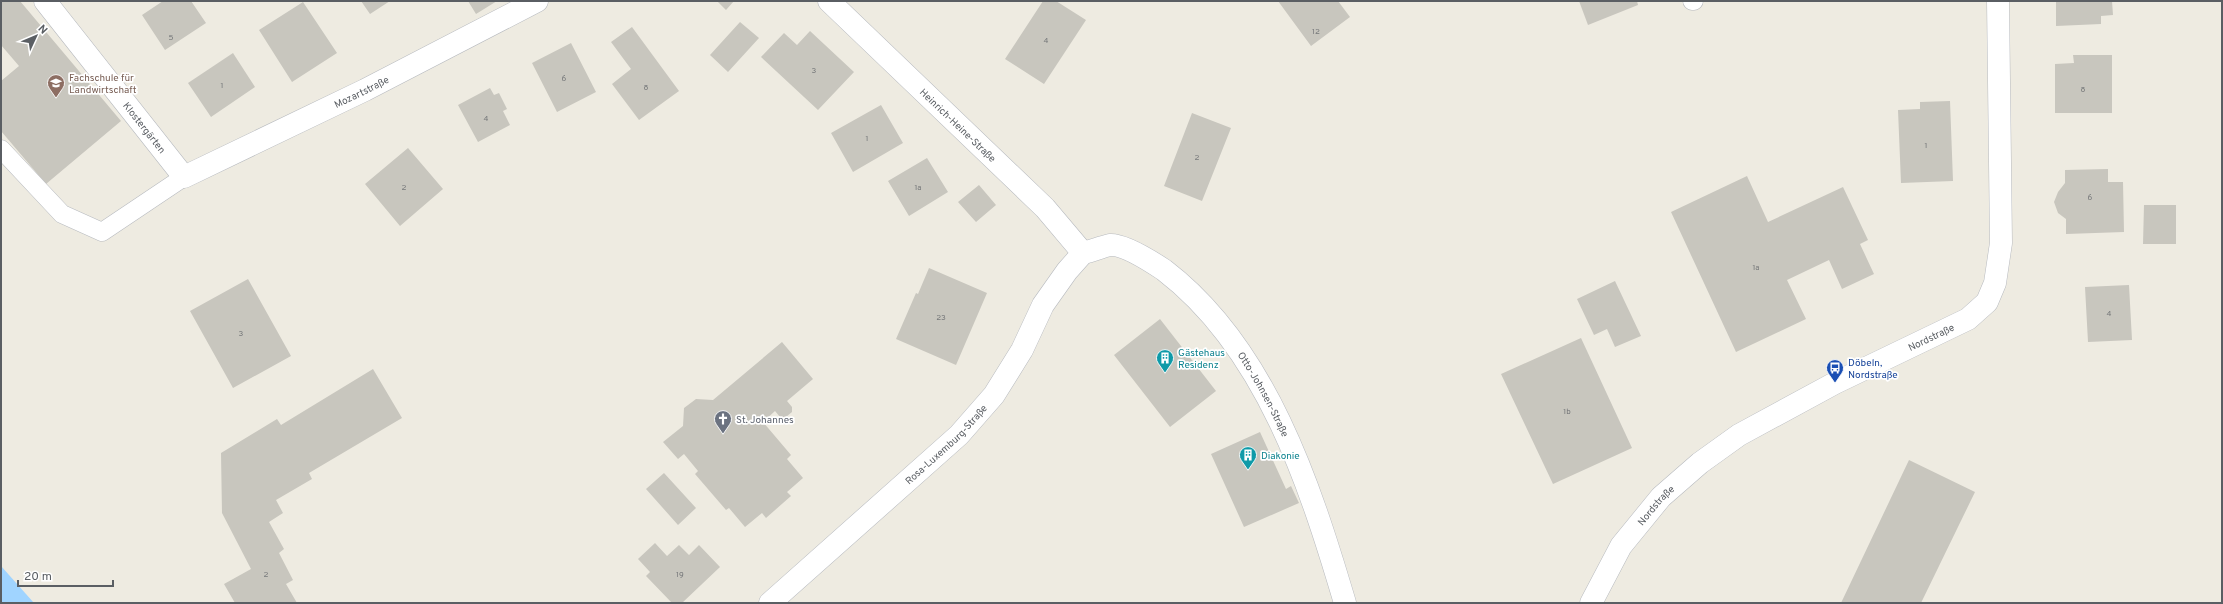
<svg xmlns="http://www.w3.org/2000/svg" width="2223" height="604" font-family="Overpass,sans-serif">
<style>
.water{fill:#a0d4ff}
.building{fill:#c8c6be}
.lines{fill:none;stroke-linecap:round;stroke-linejoin:round}
.lane-casing{stroke:#b7babf;stroke-width:19}
.street-casing{stroke:#b7babf;stroke-width:23}
.lane{stroke:#fff;stroke-width:18}
.street{stroke:#fff;stroke-width:22}
.labels{text-anchor:middle;stroke-width:3.5;stroke-linejoin:round;paint-order:stroke}
.number-label{font-size:8px;fill:#76787a}
.education-label{font-size:10px;fill:#785e54;stroke:#fff;text-anchor:start}
.street-label{font-size:10px;fill:#5a5e63;stroke:#fff}
.culture-label{font-size:10px;fill:#0d838f;stroke:#fff;text-anchor:start}
.transit-label{font-size:10px;fill:#164399;stroke:#fff;text-anchor:start}
.worship-label{font-size:10px;fill:#5b616d;stroke:#fff;text-anchor:start}
</style>
<rect width="100%" height="100%" fill="#eeebe1"/>
<path class="water" d="M1 566 34 603H1Z"/>
<path class="building" d="M1 1H20L121 121 46 184 1 131V81L19 66 1 45Z
M163 1H191L206 23 165 50 142 15Z
M361 1H390L370 14Z
M468 1H497L476 14Z
M717 1H734L726 10Z
M1043 1H1056L1086 20 1044 84 1005 59Z
M1278 1H1338L1350 17 1311 46Z
M1579 1H1637L1638 5 1588 25Z
M2056 1H2112L2113 15 2101 16V24L2056 26Z
M303 2 337 53 292 82 259 30Z
M740 22 759 38 728 72 710 55Z
M632 27 679 91 639 120 612 84 631 69 611 42Z
M810 31 854 72 818 110 761 57 784 33 797 45Z
M571 43 596 92 557 112 532 63Z
M233 53 255 87 211 117 188 83Z
M2073 55H2112V113H2055V64L2074 63Z
M490 88 494 95 499 93 507 109 503 111 510 125 478 142 458 105Z
M1950 101 1953 181 1901 183 1898 110 1920 109V102Z
M881 105 903 143 853 172 831 133Z
M1192 113 1231 128 1202 201 1164 186Z
M408 148 443 189 400 226 365 184Z
M927 158 948 192 909 216 888 181Z
M2108 169V182H2123L2124 232 2066 234V219L2058 213 2054 202 2058 192 2065 183V170Z
M1747 176 1768 222 1843 187 1868 240 1860 244 1874 274 1842 289 1829 260 1787 280 1806 319 1736 352 1671 212Z
M979 185 996 205 976 222 958 202Z
M2144 205H2176V244H2143Z
M929 268 987 293 956 365 896 339 916 293 918 294Z
M248 279 291 356 233 388 190 311Z
M1615 281 1641 336 1615 347 1607 329 1594 335 1577 299Z
M2129 285 2132 340 2088 342 2085 287Z
M1160 319 1216 391 1170 427 1114 355Z
M1581 338 1632 448 1553 484 1501 374Z
M782 342 813 379 787 401 792 407V412L786 417H780L775 411 763 422 791 455 787 459 803 478 787 492 791 496 766 518 762 513 745 527 729 508 726 510 695 474 698 471 684 454 678 459 663 442 683 426 684 408 696 399 713 400Z
M373 369 402 418 309 473 312 479 276 500 283 513 269 522 284 549 279 553 293 580 286 584 297 603H235L224 584 251 569 222 513 221 453 277 419 281 425Z
M1260 432 1286 489 1291 486 1299 503 1244 527 1211 454Z
M1909 460 1975 492 1921 603H1841Z
M664 473 696 508 678 525 646 489Z
M655 543 667 556 679 545 689 555 699 545 720 567 682 603H672L646 576 650 572 638 559Z"/>
<g class="lines">
<g class="lane-casing">
<path id="lane" d="M1692 1H1694
M1 149 62 214 102 232 184 177"/>
</g>
<g class="street-casing">
<g id="street">
<path id="s1" d="M45 1 184 177 365 90 537 1"/>
<path id="s2" d="M829 1 1045 208 1083 253"/>
<path id="s3" d="M1083 253C1092 251 1101 247 1110 245 1124 244 1152 262 1164 270 1266 348 1310 485 1345 603"/>
<path id="s4" d="M770 603 959 435 994 395 1022 350 1043 305 1067 271 1083 253"/>
<path id="s5" d="M1591 603 1621 546 1661 497 1700 463 1739 435 1835 383 1968 319 1987 302 1995 283 2001 243 1998 1"/>
</g>
</g>
<use href="#lane" class="lane"/>
<use href="#street" class="street"/>
</g>
<defs>
<g id="school-pin" transform="scale(0.9)"><path d="M0 17L-7.5 6A9.5 9.5 0 1 1 7.5 6Z" fill="#8d6e63" stroke="#fff"/><path d="M0-5L7-2L0 1L-7-2ZM-4 1L0 2.5L4 1V4Q0 6-4 4Z" fill="#fff"/></g>
<g id="building-pin" transform="scale(0.9)"><path d="M0 17L-7.5 6A9.5 9.5 0 1 1 7.5 6Z" fill="#0f9aa8" stroke="#fff"/><path d="M-4-6H4V6H1V3H-1V6H-4ZM-2.5-4.3h1.7v1.8h-1.7ZM.8-4.3h1.7v1.8H.8ZM-2.5-1h1.7V.8h-1.7ZM.8-1h1.7V.8H.8Z" fill="#fff"/></g>
<g id="bus-pin" transform="scale(0.9)"><path d="M0 17L-7.5 6A9.5 9.5 0 1 1 7.5 6Z" fill="#1a4fb4" stroke="#fff"/><path d="M-5-6H5V4H4V6H2V4H-2V6H-4V4H-5ZM-3.5-4V0h7V-4ZM-3.5 1.2v1.5H-2V1.2ZM2 1.2v1.5H3.5V1.2Z" fill="#fff"/></g>
<g id="church-pin" transform="scale(0.9)"><path d="M0 17L-7.5 6A9.5 9.5 0 1 1 7.5 6Z" fill="#6b7280" stroke="#fff"/><path d="M-1.2-6h2.4v3.5h3.3v2.4h-3.3V6h-2.4V-.1h-3.3v-2.4h3.3Z" fill="#fff"/></g>
</defs>
<g fill-rule="evenodd">
<use href="#school-pin" x="56" y="83"/>
<use href="#building-pin" x="1165" y="358"/>
<use href="#bus-pin" x="1835" y="368"/>
<use href="#church-pin" x="723" y="419"/>
<use href="#building-pin" x="1248" y="455"/>
</g>
<g class="labels">
<g class="number-label">
<text x="1316" y="34">12</text>
<text x="171" y="40">5</text>
<text x="1046" y="43">4</text>
<text x="814" y="73">3</text>
<text x="564" y="81">6</text>
<text x="222" y="88">1</text>
<text x="646" y="90">8</text>
<text x="2083" y="92">8</text>
<text x="486" y="121">4</text>
<text x="867" y="141">1</text>
<text x="1926" y="148">1</text>
<text x="1197" y="160">2</text>
<text x="404" y="190">2</text>
<text x="918" y="190">1a</text>
<text x="2090" y="200">6</text>
<text x="1756" y="270">1a</text>
<text x="2109" y="316">4</text>
<text x="941" y="320">23</text>
<text x="241" y="336">3</text>
<text x="1567" y="414">1b</text>
<text x="266" y="577">2</text>
<text x="680" y="577">19</text>
</g>
<g class="education-label">
<text x="69" y="81">Fachschule für<tspan x="69" dy="12">Landwirtschaft</tspan></text>
</g>
<g class="street-label">
<text dy="4" stroke="none"><textPath href="#s1" startOffset="421">Mozartstraße</textPath></text>
<text dy="4" stroke="none"><textPath href="#s2" startOffset="179">Heinrich-Heine-Straße</textPath></text>
<text dy="4" stroke="none"><textPath href="#s1" startOffset="161">Klostergärten</textPath></text>
<text dy="4" stroke="none"><textPath href="#s5" startOffset="443">Nordstraße</textPath></text>
<text dy="4" stroke="none"><textPath href="#s3" startOffset="249">Otto-Johnsen-Straße</textPath></text>
<text dy="4" stroke="none"><textPath href="#s4" startOffset="237">Rosa-Luxemburg-Straße</textPath></text>
<text dy="4" stroke="none"><textPath href="#s5" startOffset="118">Nordstraße</textPath></text>
</g>
<g class="culture-label">
<text x="1178" y="356">Gästehaus<tspan x="1178" dy="12">Residenz</tspan></text>
<text x="1261" y="459">Diakonie</text>
</g>
<g class="transit-label">
<text x="1848" y="366">Döbeln,<tspan x="1848" dy="12">Nordstraße</tspan></text>
</g>
<g class="worship-label">
<text x="736" y="423">St. Johannes</text>
</g>
</g>
<rect width="2223" height="604" fill="none" stroke="#5a5e63" stroke-width="4"/>
<g transform="translate(36 36) rotate(46)" stroke="#ffffff" stroke-width="3" paint-order="stroke">
<path d="M0-3L7 15L0 10L-7 15Z" fill="#5a5e63"/>
<text y="-6" font-size="11" font-weight="bold" text-anchor="middle" fill="#5a5e63">N</text>
</g>
<path d="M18 580v6h95v-6" fill="none" stroke="#5a5e63" stroke-width="2"/>
<text x="24" y="580" font-size="12" fill="#5a5e63" stroke="#ffffff" stroke-width="3" paint-order="stroke">20 m</text>
</svg>
